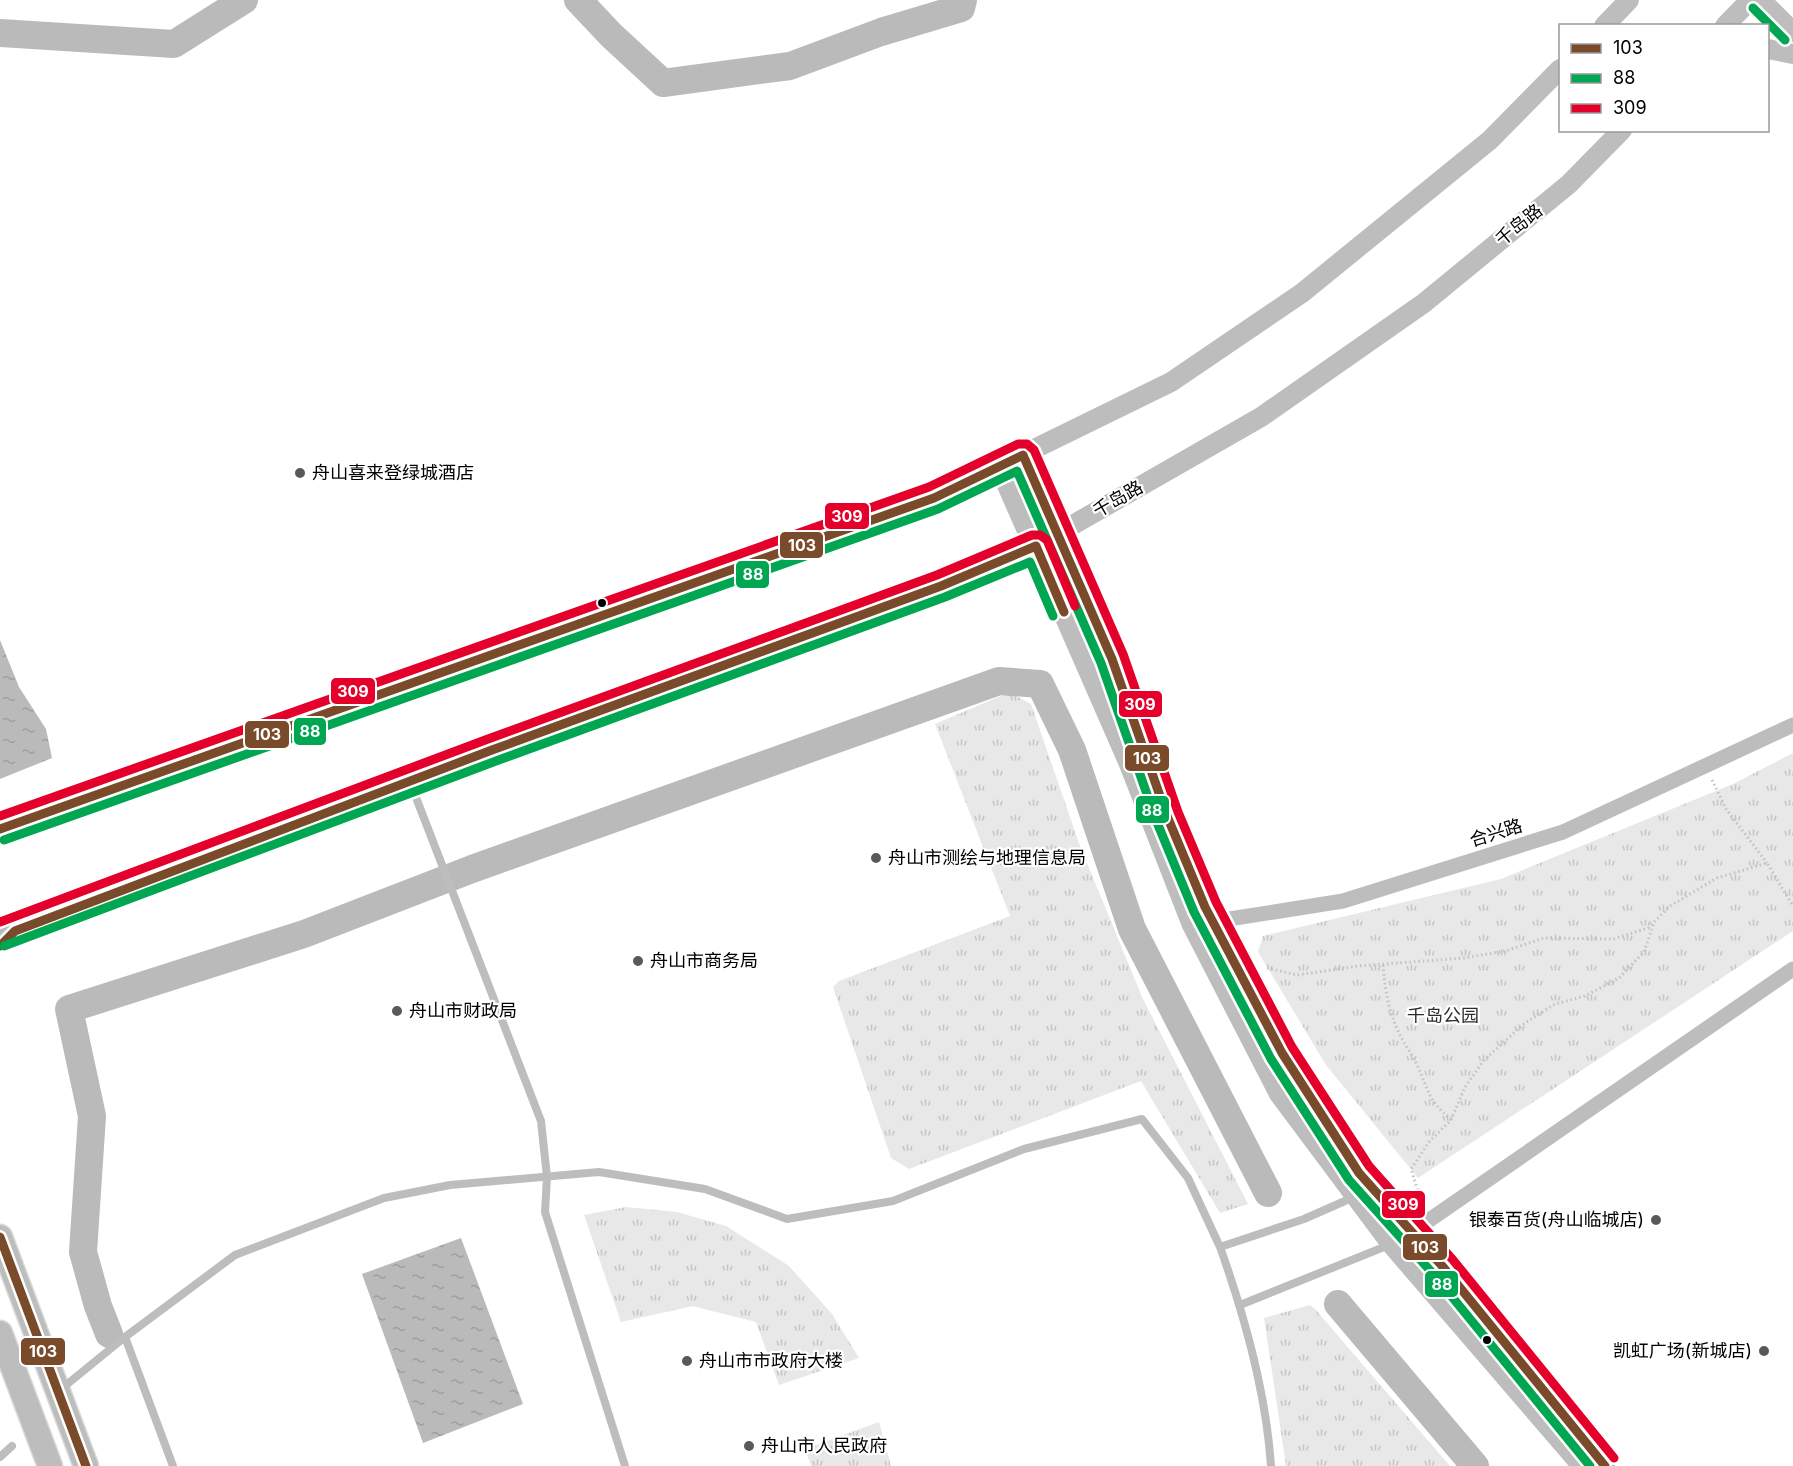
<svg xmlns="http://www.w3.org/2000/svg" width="1793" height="1466" font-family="Inter,'Noto Sans SC',sans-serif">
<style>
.grass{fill:url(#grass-tufts)}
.water{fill:url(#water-ripples)}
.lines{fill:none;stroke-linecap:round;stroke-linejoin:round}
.river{stroke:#bababa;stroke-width:28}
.primary-casing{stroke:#dbdbdb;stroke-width:27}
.path{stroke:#c2c2c2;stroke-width:3;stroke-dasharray:1.5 3;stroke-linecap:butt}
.service{stroke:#bdbdbd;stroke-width:8}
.minor{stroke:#bdbdbd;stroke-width:15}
.tertiary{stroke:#bdbdbd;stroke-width:20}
.primary{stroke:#bdbdbd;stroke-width:24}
.bus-1-casing{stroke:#fff;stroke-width:14}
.bus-2-casing{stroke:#fff;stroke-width:14}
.bus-3-casing{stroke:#fff;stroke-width:14}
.bus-1{stroke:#7a4b2a;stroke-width:9}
.bus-2{stroke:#00a651;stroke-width:9}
.bus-3{stroke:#e4002b;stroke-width:9}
.poi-dot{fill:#595959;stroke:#fff;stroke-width:2}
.bus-dot{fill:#000;stroke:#fff;stroke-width:2}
.labels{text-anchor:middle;stroke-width:4.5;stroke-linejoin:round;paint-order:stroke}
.street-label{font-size:18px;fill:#000;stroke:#fff}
.poi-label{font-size:18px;fill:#000;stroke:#fff;text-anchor:start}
.park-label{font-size:18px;fill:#2c2c2c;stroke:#fff}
.line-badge{stroke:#fff;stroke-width:2}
.badge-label{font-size:16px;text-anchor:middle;font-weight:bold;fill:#fff}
</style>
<defs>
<pattern id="grass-tufts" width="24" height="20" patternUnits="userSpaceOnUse" patternTransform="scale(1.5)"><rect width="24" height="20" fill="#e8e8e8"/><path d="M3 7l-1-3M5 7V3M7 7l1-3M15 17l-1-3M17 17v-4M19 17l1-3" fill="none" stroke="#c5c5c5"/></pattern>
<pattern id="water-ripples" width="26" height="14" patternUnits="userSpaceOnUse" patternTransform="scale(1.5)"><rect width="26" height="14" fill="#bababa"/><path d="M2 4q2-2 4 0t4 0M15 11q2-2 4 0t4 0" fill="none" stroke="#9e9e9e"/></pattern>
</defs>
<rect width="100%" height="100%" fill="#fff"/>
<path class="grass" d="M1010 692 1031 704 1080 846 1142 997 1248 1204 1220 1213 1141 1081 909 1169 891 1158 833 987 839 981 1010 916 935 724Z
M1793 753V931L1418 1178 1326 1065 1258 952 1263 936 1501 879 1733 784Z
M626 1207 677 1212 726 1226 789 1266 832 1314 859 1358 779 1385 756 1322 693 1306 621 1322 584 1215Z
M1310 1305 1315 1309 1450 1466H1286L1264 1318Z
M879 1422 891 1466H811L805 1449Z"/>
<path class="water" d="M0 640 19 687 46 729 52 758 0 779Z
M461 1238 523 1404 423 1443 362 1274Z"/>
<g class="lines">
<path class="river" d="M578 0 611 35 663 83 790 66 881 32 961 8 963 0
M0 33 174 44 244 0
M1338 1304 1475 1466
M109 1334 98 1306 83 1252 92 1116 69 1009 304 934 472 869 999 681 1040 684 1072 750 1132 929 1268 1193"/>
<g class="primary-casing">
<path id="primary" d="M0 1237 86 1466
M0 1333 50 1466"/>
</g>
<path class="path" d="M1712 780 1726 809 1767 863
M1383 965C1385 989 1388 1010 1399 1033 1404 1044 1412 1054 1417 1065 1430 1093 1426 1097 1451 1120
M1267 968 1297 975 1358 966 1464 958 1505 951 1544 938 1613 939 1648 928 1670 906 1717 878 1767 863 1793 906
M1423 1207 1411 1169 1429 1142 1451 1120 1465 1087 1484 1060 1525 1023 1555 1004 1585 996 1619 978 1644 952 1654 923"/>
<path class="service" d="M410 782 541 1121 547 1177 545 1212 625 1466
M1220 1247C1245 1317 1266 1392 1271 1466
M1240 1305 1389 1245
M125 1337 173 1466
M60 1390 125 1337 235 1255 384 1198 450 1185 599 1172 705 1189 787 1219 893 1201 1024 1149 1142 1119 1188 1178 1220 1247 1304 1219 1354 1197
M0 1457 12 1446"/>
<path class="minor" d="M1204 923 1343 901 1563 832 1793 725
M1391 1244 1412 1232 1793 969"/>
<path class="tertiary" d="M1761 0 1793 32
M1604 26 1629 0
M1725 26 1750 0
M1768 49 1793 54
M1023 455 1112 659 1167 816 1205 907 1282 1053 1359 1173 1444 1268 1605 1466
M999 467 1129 764 1192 925 1279 1094 1391 1244 1582 1466
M0 829 934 498 1171 382 1302 293 1490 140 1560 69
M0 935 492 750 941 586 1036 546 1261 417 1424 303 1569 184 1622 130"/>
<use href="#primary" class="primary"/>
<g class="bus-1-casing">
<path id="bus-1" d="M0 829 934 498 1023 455 1112 659 1167 816 1205 907 1282 1053 1359 1173 1444 1268 1605 1466
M0 946 15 931 492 750 941 586 1036 546 1064 612
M0 1237 86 1466"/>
</g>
<g class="bus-2-casing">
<path id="bus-2" d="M1753 8 1785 40
M4 840 938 509 1017 471 1101 663 1156 820 1194 912 1271 1059 1349 1180 1435 1276 1590 1466
M4 946 496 761 945 597 1030 562 1053 616"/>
</g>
<g class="bus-3-casing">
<path id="bus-3" d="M0 816 929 487 1018 444H1027L1034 450 1123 654 1178 812 1216 902 1292 1047 1369 1166 1453 1260 1614 1458
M0 922 488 739 937 575 1032 535H1040L1047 540 1075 606"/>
</g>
<use href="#bus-1" class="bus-1"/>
<use href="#bus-2" class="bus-2"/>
<use href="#bus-3" class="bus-3"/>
</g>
<g class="poi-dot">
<circle cx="300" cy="473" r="6"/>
<circle cx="876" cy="858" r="6"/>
<circle cx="638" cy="961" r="6"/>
<circle cx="397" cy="1011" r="6"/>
<circle cx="1656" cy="1220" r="6"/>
<circle cx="1764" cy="1351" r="6"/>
<circle cx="687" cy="1361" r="6"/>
<circle cx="749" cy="1446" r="6"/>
</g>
<g class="bus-dot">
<circle cx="602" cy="603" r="5"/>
<circle cx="1487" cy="1340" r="5"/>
</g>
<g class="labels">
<g class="street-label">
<text transform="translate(1519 225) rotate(-39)" y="6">千岛路</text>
<text transform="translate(1118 499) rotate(-30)" y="6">千岛路</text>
<text transform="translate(1496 833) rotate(-17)" y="6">合兴路</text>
</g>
<g class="poi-label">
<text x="312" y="479">舟山喜来登绿城酒店</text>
<text x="888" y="864">舟山市测绘与地理信息局</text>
<text x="650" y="967">舟山市商务局</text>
<text x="409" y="1017">舟山市财政局</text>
<text x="1644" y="1226" text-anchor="end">银泰百货(舟山临城店)</text>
<text x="1752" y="1357" text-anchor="end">凯虹广场(新城店)</text>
<text x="699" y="1367">舟山市市政府大楼</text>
<text x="761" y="1452">舟山市人民政府</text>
</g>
<g class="park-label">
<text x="1443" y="1022">千岛公园</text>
</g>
</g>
<g class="line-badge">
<rect x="824" y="502" width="46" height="28" rx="6" fill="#e4002b"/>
<rect x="779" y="531" width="45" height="28" rx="6" fill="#7a4b2a"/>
<rect x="735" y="560" width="35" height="29" rx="6" fill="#00a651"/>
<rect x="330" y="677" width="46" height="28" rx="6" fill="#e4002b"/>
<rect x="1118" y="690" width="45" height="28" rx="6" fill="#e4002b"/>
<rect x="293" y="717" width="34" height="29" rx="6" fill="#00a651"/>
<rect x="244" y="720" width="46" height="29" rx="6" fill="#7a4b2a"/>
<rect x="1124" y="744" width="46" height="28" rx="6" fill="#7a4b2a"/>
<rect x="1135" y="795" width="35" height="29" rx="6" fill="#00a651"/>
<rect x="1381" y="1190" width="45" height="29" rx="6" fill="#e4002b"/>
<rect x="1402" y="1233" width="46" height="28" rx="6" fill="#7a4b2a"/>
<rect x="1424" y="1270" width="35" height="28" rx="6" fill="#00a651"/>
<rect x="20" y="1337" width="46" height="29" rx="6" fill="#7a4b2a"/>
</g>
<g class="badge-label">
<text x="847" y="522">309</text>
<text x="802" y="551">103</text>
<text x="753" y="580">88</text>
<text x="353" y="697">309</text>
<text x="1140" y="710">309</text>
<text x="310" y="737">88</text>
<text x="267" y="740">103</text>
<text x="1147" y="764">103</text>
<text x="1152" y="816">88</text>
<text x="1403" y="1210">309</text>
<text x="1425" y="1253">103</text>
<text x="1442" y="1290">88</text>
<text x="43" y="1357">103</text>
</g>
<rect x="1559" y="24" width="210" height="108" fill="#ffffff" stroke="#999999" stroke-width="1.5"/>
<rect x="1571" y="44" width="30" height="9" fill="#7a4b2a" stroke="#999999" stroke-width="1.5"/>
<text x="1613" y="54" font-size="18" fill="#000000">103</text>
<rect x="1571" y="74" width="30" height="9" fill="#00a651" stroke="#999999" stroke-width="1.5"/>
<text x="1613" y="84" font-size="18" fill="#000000">88</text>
<rect x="1571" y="104" width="30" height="9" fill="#e4002b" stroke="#999999" stroke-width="1.5"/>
<text x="1613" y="114" font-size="18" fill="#000000">309</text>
</svg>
